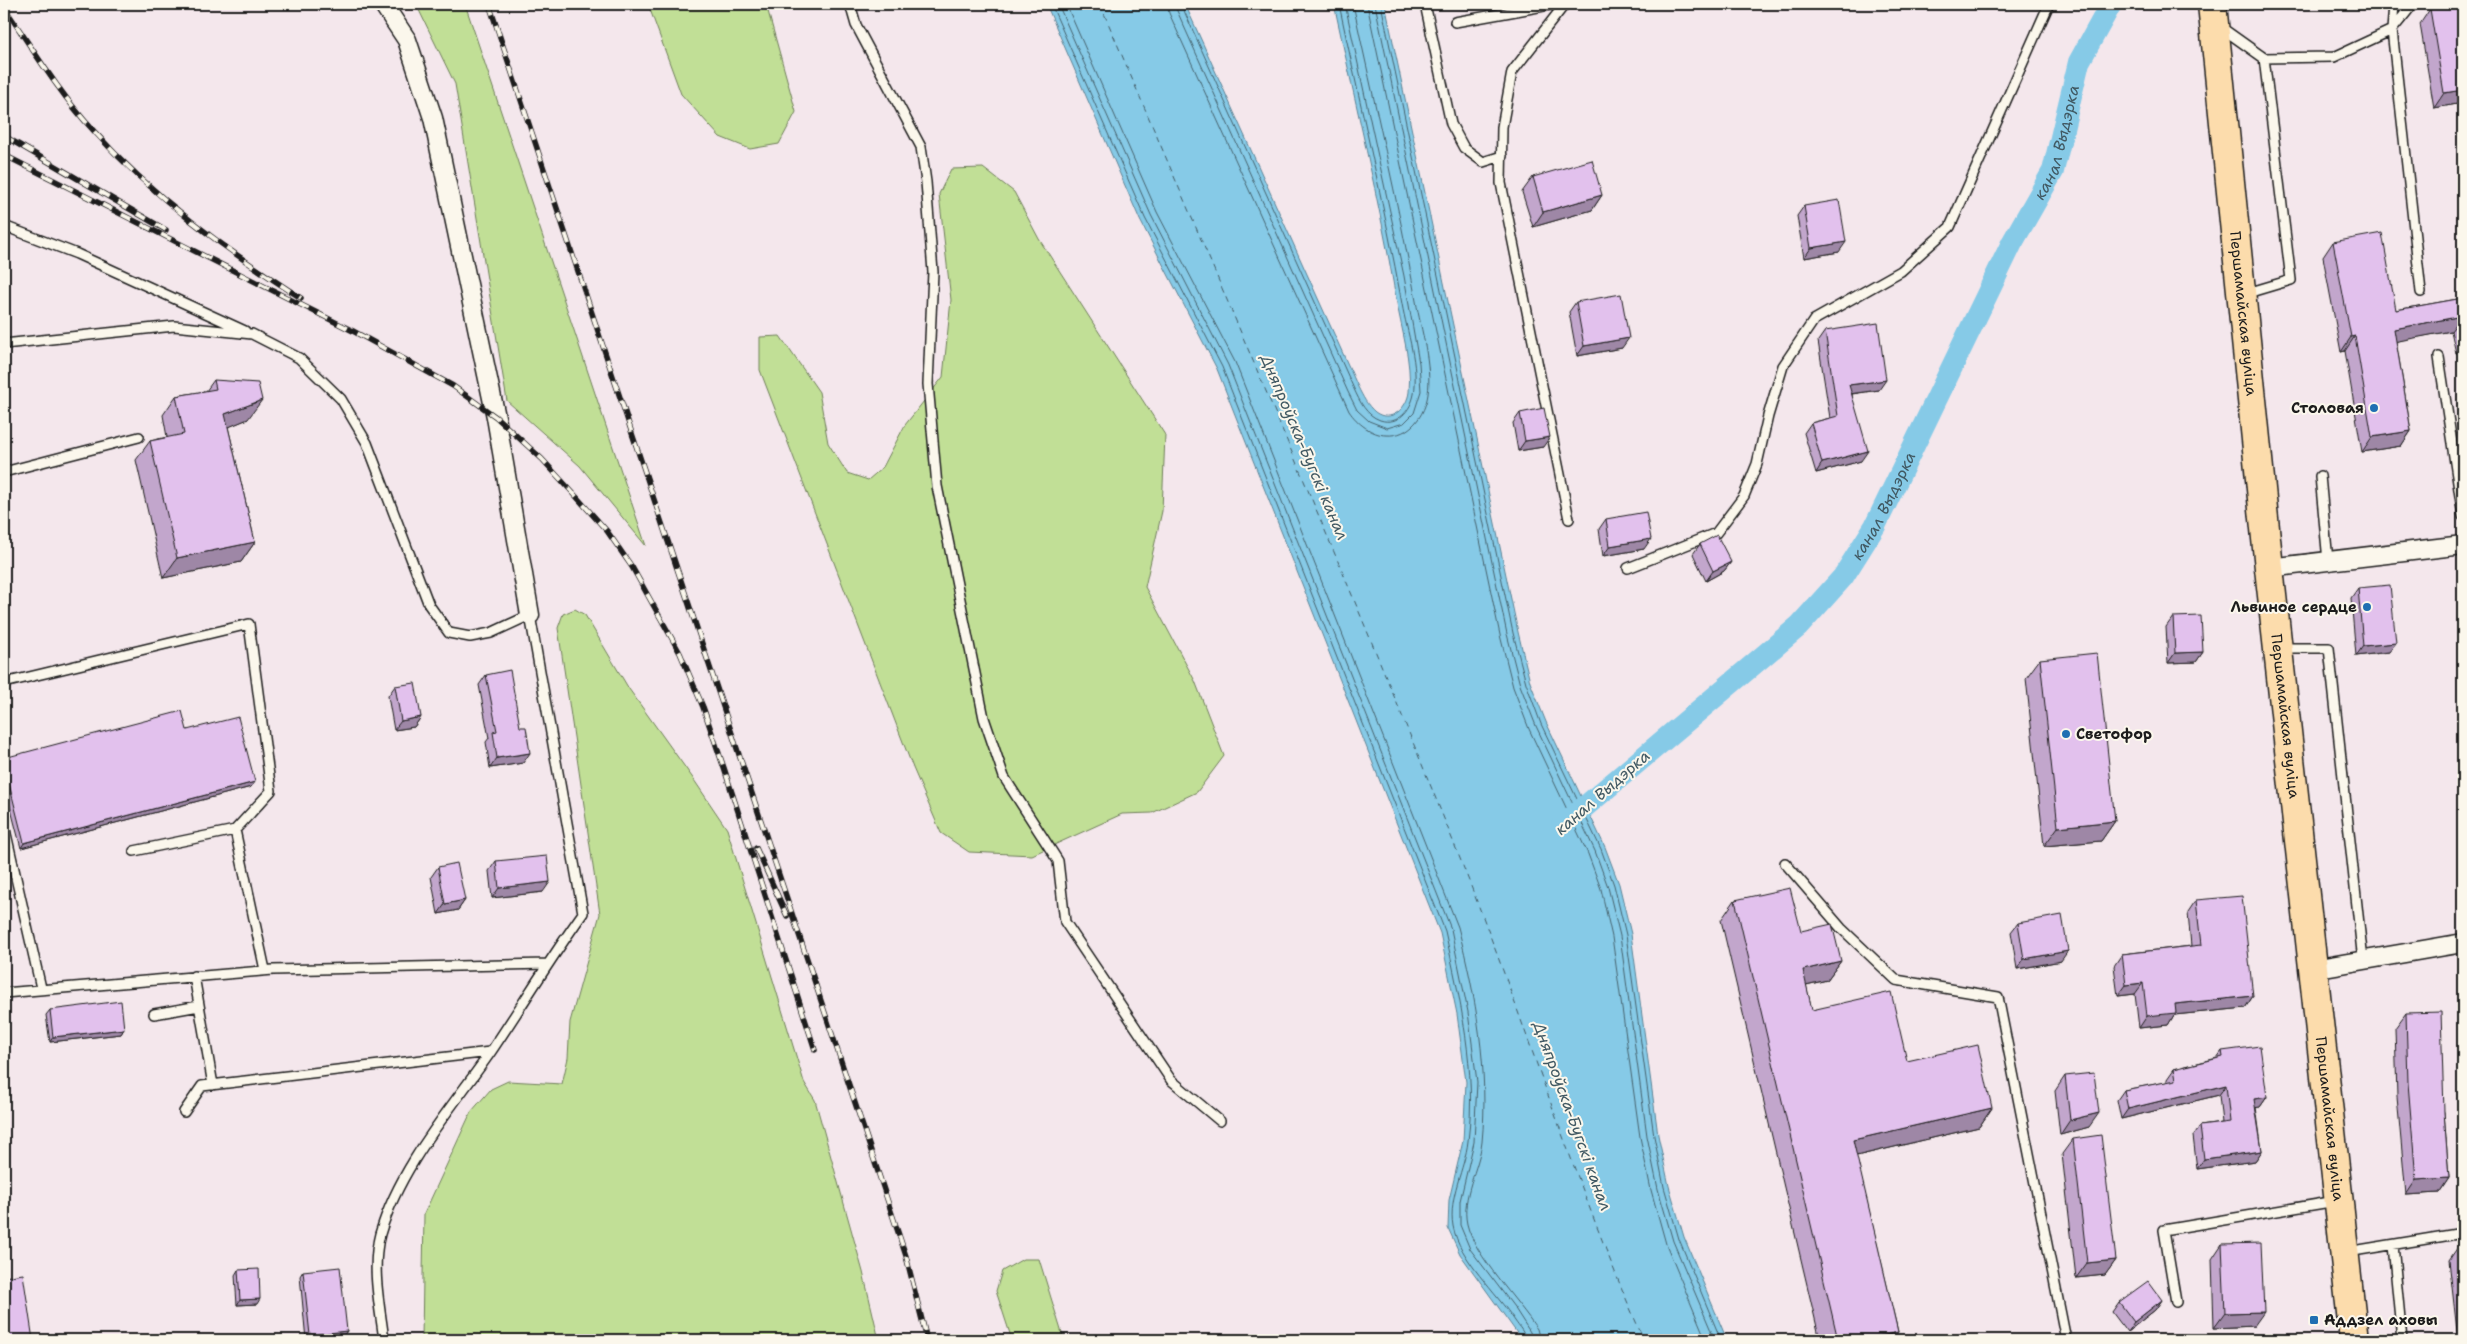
<svg xmlns="http://www.w3.org/2000/svg" width="2467" height="1344" font-family="'Shantell Sans',sans-serif">
<style>
.green{fill:#c1df96;stroke:#6e7e59}
.water{fill:#86cae7;stroke:#5c8496}
.lines{fill:none;stroke-linecap:round;stroke-linejoin:round}
.shore{stroke:#46626d;stroke-width:1}
.canal{stroke:#86cae7;stroke-width:22}
.ferry{stroke:#415963;stroke-width:1;stroke-dasharray:6 5;stroke-linecap:butt}
.lane-casing{stroke:#1c1c1c;stroke-width:12}
.street-casing{stroke:#1c1c1c;stroke-width:21}
.primary-casing{stroke:#1c1c1c;stroke-width:31}
.lane{stroke:#fbf7ec;stroke-width:9}
.street{stroke:#fbf7ec;stroke-width:18}
.primary{stroke:#fcdcac;stroke-width:28}
.rail-casing{stroke:#1c1c1c;stroke-width:5.5}
.rail{stroke:#fbf7ec;stroke-width:4;stroke-dasharray:11;stroke-linecap:butt}
.wall{fill:#c2a6cc;stroke:#1c1c1c}
.shaded-wall{fill:#9e87a6;stroke:#1c1c1c}
.building{fill:#e2c1ed;stroke:#1c1c1c}
.poi-dot{fill:#1f6fb2;stroke:#fbf7ec;stroke-width:2}
.labels{text-anchor:middle;stroke-width:4;stroke-linejoin:round;paint-order:stroke}
.street-label{font-size:15px;fill:#1c1c1c;stroke:#fbf7ec}
.poi-label{font-size:15px;font-weight:bold;fill:#1c1c1c;stroke:#fbf7ec;text-anchor:end}
.water-label{font-size:16px;font-style:italic;fill:#415963;stroke:#fbf7ec}
</style>
<rect width="100%" height="100%" fill="#f4e7ec"/>
<filter id="ink" filterUnits="userSpaceOnUse"><feTurbulence type="fractalNoise" baseFrequency=".02" numOctaves="2"/><feDisplacementMap in="SourceGraphic" scale="10" xChannelSelector="R" yChannelSelector="G"/><feConvolveMatrix kernelMatrix="1 2 1 2 8 2 1 2 1" color-interpolation-filters="sRGB"/></filter>
<g filter="url(#ink)">
<path class="green" d="M416 4H465L646 546 580 466 507 401 455 84Z
M648 4H766L796 112 779 144 750 149 720 137 681 94Z
M983 168 1014 192 1039 239 1165 435 1162 511 1145 587 1195 681 1224 756 1197 792 1152 813 1122 814 1032 855 969 852 941 833 913 768 760 370V337L780 336 819 392 828 443 847 473 868 480 883 467 905 425 943 377 951 300 939 194 951 169Z
M575 609 585 615 629 689 692 777 727 829 804 1082 815 1100 863 1272 879 1340H422L424 1214 471 1112 491 1089 508 1081 562 1084 568 1058 570 1022 600 914 558 628 563 614Z
M1023 1259H1039L1064 1340H1012L996 1291 1002 1271Z"/>
<path class="water" d="M1046 4H1185L1358 387C1363 397 1367 405 1375 412 1391 424 1407 408 1409 392 1412 362 1401 328 1396 298 1379 199 1355 102 1334 4H1385L1518 632 1530 682 1546 722 1605 847 1619 884 1631 934 1658 1135 1669 1186 1684 1237 1727 1340H1522L1460 1254 1448 1228 1449 1200 1463 1141 1466 1082 1457 1014 1440 933 1217 369 1140 220Z"/>
<g class="lines">
<path class="shore" d="M1051 4 1145 218 1222 367 1445 931C1460 1000 1477 1070 1468 1141 1465 1169 1448 1197 1453 1226 1459 1259 1497 1293 1515 1321 1519 1327 1525 1333 1526 1340
M1058 4 1151 215 1228 365 1451 929 1468 1012 1477 1082 1474 1142 1460 1201V1225L1470 1249 1514 1307 1530 1332 1532 1340
M1066 4 1157 212 1235 362 1458 927C1476 997 1489 1070 1482 1142 1479 1168 1461 1197 1467 1224 1474 1255 1518 1300 1537 1329L1540 1340
M1167 4 1169 13 1349 411C1357 423 1372 435 1386 435 1410 437 1425 415 1428 394 1432 364 1421 330 1416 301 1398 201 1374 102 1353 4
M1174 4 1348 392 1357 410 1369 421 1387 428 1404 423 1414 413 1421 391 1419 363 1404 276 1345 4
M1181 4 1354 389C1360 402 1366 415 1380 420 1398 426 1411 410 1414 394 1419 366 1407 332 1402 304 1384 204 1360 104 1339 4
M1367 4 1500 635 1513 687 1529 729 1588 854 1601 889 1612 937 1640 1137 1651 1190 1666 1244 1706 1340
M1375 4 1507 634 1520 685 1536 726 1595 851 1608 887 1620 936 1647 1136 1658 1189 1673 1241 1715 1340
M1381 4 1513 633 1526 683 1541 724 1601 849 1614 885 1626 935 1654 1136 1664 1187 1679 1239 1721 1340"/>
<path class="canal" id="s1" d="M1562 826 1799 626 1843 577 1875 526 2012 243 2053 171 2079 62 2111 4"/>
<path class="ferry" d="M1100 4C1223 291 1347 576 1463 866 1526 1023 1575 1186 1644 1340"/>
<g class="lane-casing">
<path id="lane" d="M850 4 856 25 921 147 926 182 933 272 928 384 937 486 984 718 1004 777 1058 861 1065 922 1171 1080 1220 1121
M1425 4 1451 124 1464 148 1483 162 1502 156
M1565 4 1512 72 1502 127 1501 183 1569 519
M2394 4 2392 30 2421 292
M1455 22 1555 4
M2219 26 2264 58 2291 280 2244 294
M2264 58 2334 57 2392 30 2413 4
M4 226 77 254 245 331
M4 344 174 326 252 334 299 358 341 399 367 443 429 605 449 633 470 637 491 633 530 615 583 913C550 959 521 1007 490 1053 450 1110 400 1166 380 1234 371 1268 380 1307 384 1340
M2439 357 2463 516
M4 472 139 437
M2320 476 2328 561
M1628 568 1716 533 1744 496 1757 464 1768 416 1783 366 1814 320 1901 271 1950 227 2049 4
M2280 648H2329L2363 961
M4 683 249 624 271 791 235 830
M4 825 41 988
M134 851 235 830 265 970
M1785 863 1841 928 1896 980 1998 997 2066 1340
M194 976 213 1085
M4 993 273 970 547 964
M154 1014 199 1006
M184 1112 202 1086 490 1052
M2393 1245 2402 1340
M2347 1252 2463 1233
M2176 1302 2164 1230 2336 1201"/>
</g>
<g class="street-casing">
<path id="street" d="M383 4 407 40 433 118 496 417 530 615
M2269 568 2463 545
M2313 969 2463 943"/>
</g>
<g class="primary-casing">
<g id="primary">
<path id="s2" d="M2212 4 2269 568 2354 1340"/>
</g>
</g>
<use href="#lane" class="lane"/>
<use href="#street" class="street"/>
<use href="#primary" class="primary"/>
<g class="rail-casing">
<path id="rail" d="M489 4 906 1256 927 1340
M4 7C32 48 59 93 93 130 154 198 225 249 301 298
M4 136 166 230
M4 155 353 331 453 386 496 417 542 459 574 494 607 531 632 567 680 653 703 707 724 768 815 1050
M756 848 787 916"/>
</g>
<use href="#rail" class="rail"/>
</g>
<path class="wall" d="M2430 9 2463 103 2434 108 2420 24Z
M1533 177 1602 195 1592 210 1533 227 1522 192Z
M1804 206 1839 252 1804 258 1797 216Z
M2333 242 2396 310 2463 298V352L2456 353 2451 331 2396 341 2411 431 2401 446 2362 452 2345 351 2341 352 2323 257Z
M1576 302 1622 348 1577 356 1569 312Z
M1825 331 1879 390 1852 394 1861 461 1816 473 1804 433 1811 423 1830 418 1818 341Z
M214 380 248 419 228 427 255 542 241 562 163 578 136 460 150 441 167 437 163 415 176 396 206 391Z
M1520 413 1543 447 1518 451 1513 423Z
M1606 519 1644 549 1603 556 1599 529Z
M1700 544 1731 562 1724 571 1706 581 1693 554Z
M2358 588 2389 652 2356 656 2351 598Z
M2173 617 2203 652 2196 662 2168 663 2166 627Z
M2040 659 2115 821 2101 841 2044 846 2026 678Z
M486 675 523 763 490 768 486 742 489 738 479 685Z
M395 686 421 717 414 727 394 730 388 696Z
M187 730 255 782 251 787 21 848 4 783V758Z
M496 861 543 892 492 898 489 871Z
M438 867 465 900 458 910 438 914 431 877Z
M1735 900 1801 931 1841 961 1827 980 1806 985 1812 1010 1992 1108 1979 1127 1856 1156 1898 1332 1892 1340H1820L1721 920Z
M2196 900 2253 996 2245 1008 2174 1015 2168 1025 2139 1028 2135 994 2118 996 2114 966 2122 954 2191 946 2188 912Z
M2018 923 2061 961 2017 969 2011 932Z
M50 1010 124 1029 121 1034 50 1042 46 1015Z
M2406 1013 2444 1112 2449 1178 2439 1193 2406 1195 2397 1097 2395 1028Z
M2222 1051 2267 1097 2260 1107H2256L2262 1151 2255 1161 2197 1169 2193 1136 2200 1126 2222 1123 2219 1095 2121 1119 2117 1100 2124 1090 2167 1082V1079L2174 1069 2217 1058Z
M2065 1076 2089 1127 2060 1135 2055 1091Z
M2073 1139 2116 1260 2105 1275 2076 1278 2062 1154Z
M2222 1244 2254 1326 2214 1328 2212 1259Z
M2458 1247H2463V1340H2458L2449 1260Z
M238 1270 257 1304 237 1305 235 1275Z
M303 1271 347 1331 343 1336 306 1340 300 1276Z
M2162 1300 2155 1310 2127 1332 2112 1312 2119 1302Z"/>
<path class="shaded-wall" d="M2463 90V103L2434 108 2444 93Z
M1602 195 1592 210 1533 227 1543 212Z
M1846 242 1839 252 1804 258 1811 248Z
M2462 316 2451 331 2383 344 2394 329Z
M2355 336 2345 351 2341 352 2351 337Z
M1629 338 1622 348 1577 356 1584 346Z
M2463 342V352L2456 353Z
M1886 380 1879 390 1842 395 1849 385Z
M262 400 248 419 212 434 225 414Z
M2411 431 2401 446 2362 452 2372 437Z
M1550 437 1543 447 1518 451 1525 441Z
M1868 451 1861 461 1816 473 1822 463Z
M1651 539 1644 549 1603 556 1610 546Z
M255 542 241 562 163 578 177 558Z
M1731 562 1724 571 1706 581 1713 571Z
M2396 643 2389 652 2356 656 2363 646Z
M2203 652 2196 662 2168 663 2175 653Z
M421 717 414 727 394 730 401 721Z
M530 753 523 763 490 768 497 758Z
M255 782 251 787 21 848 24 843Z
M2115 821 2101 841 2044 846 2058 827Z
M550 882 543 892 492 898 499 888Z
M465 900 458 910 438 914 445 904Z
M2068 951 2061 961 2017 969 2024 959Z
M1841 961 1827 980 1789 989 1803 970Z
M2143 983 2135 994 2118 996 2126 985Z
M2253 996 2245 1008 2174 1015 2168 1025 2139 1028 2147 1016 2175 1004Z
M124 1029 121 1034 50 1042 53 1037Z
M2226 1085 2219 1095 2121 1119 2128 1109Z
M2267 1097 2260 1107 2247 1109 2254 1099Z
M1992 1108 1979 1127 1839 1160 1853 1140Z
M2099 1113 2089 1127 2060 1135 2070 1120Z
M2262 1151 2255 1161 2197 1169 2204 1159Z
M2449 1178 2439 1193 2406 1195 2416 1180Z
M2116 1260 2105 1275 2076 1278 2087 1263Z
M260 1299 257 1304 237 1305 240 1300Z
M2162 1300 2155 1310 2127 1332 2134 1322Z
M2264 1312 2254 1326 2214 1328 2225 1313Z
M347 1331 343 1336 306 1340 310 1335Z
M1898 1332 1892 1340H1864Z"/>
<path class="building" d="M2463 4V90L2444 93 2430 9Z
M1592 160 1602 195 1543 212 1533 177Z
M1839 200 1846 242 1811 248 1804 206Z
M2382 233 2396 310 2463 298V324L2462 316 2394 329 2411 431 2372 437 2355 336 2351 337 2333 242Z
M1621 294 1629 338 1584 346 1576 302Z
M1878 323 1886 380 1849 385 1868 451 1822 463 1811 423 1838 416 1825 331Z
M214 380 258 383 262 400 225 414 255 542 177 558 150 441 184 434 176 396 216 389Z
M1544 408 1550 437 1525 441 1520 413Z
M1646 512 1651 539 1610 546 1606 519Z
M1717 535 1731 562 1713 571 1700 544Z
M2390 585 2396 643 2363 646 2358 588Z
M2201 616 2203 652 2175 653 2173 617Z
M2097 653 2115 821 2058 827 2040 659Z
M510 670 520 727H526L530 753 497 758 493 732 497 731 486 675Z
M415 683 421 717 401 721 395 686Z
M182 711 187 730 238 717 255 782 24 843 4 764V758Z
M547 856 550 882 499 888 496 861Z
M457 863 465 900 445 904 438 867Z
M1790 888 1801 931 1832 924 1841 961 1803 970 1812 1010 1891 992 1907 1061 1978 1045 1992 1108 1853 1140 1898 1332 1864 1340H1838L1735 900Z
M2242 896 2253 996 2175 1004 2176 1013 2147 1016 2143 983 2126 985 2122 954 2201 945 2196 900Z
M2062 915 2068 951 2024 959 2018 923Z
M121 1001 124 1029 53 1037 50 1010Z
M2441 1012 2444 1112 2449 1178 2416 1180 2408 1083 2406 1013Z
M2260 1046 2267 1097 2254 1099 2262 1151 2204 1159 2200 1126 2230 1122 2226 1085 2128 1109 2124 1090 2176 1080 2174 1069 2223 1057 2222 1051Z
M2094 1073 2099 1113 2070 1120 2065 1076Z
M2101 1135 2116 1260 2087 1263 2073 1139Z
M2261 1243 2264 1312 2225 1313 2222 1244Z
M2458 1247H2463V1293Z
M340 1267 347 1331 310 1335 303 1271Z
M259 1269 260 1299 240 1300 238 1270Z
M23 1274 33 1340H4V1277Z
M2148 1281 2162 1300 2134 1322 2119 1302Z"/>
</g>
<g class="poi-dot">
<circle cx="2374" cy="408" r="5"/>
<circle cx="2367" cy="607" r="5"/>
<circle cx="2066" cy="734" r="5"/>
<rect x="2309" y="1315" width="10" height="10" rx="2.5"/>
</g>
<g class="labels">
<g class="street-label">
<text dy="5" stroke="none"><textPath href="#s2" startOffset="311">Першамайская вуліца</textPath></text>
<text dy="5" stroke="none"><textPath href="#s2" startOffset="716">Першамайская вуліца</textPath></text>
<text dy="5" stroke="none"><textPath href="#s2" startOffset="1121">Першамайская вуліца</textPath></text>
</g>
<g class="poi-label">
<text x="2364" y="413">Столовая</text>
<text x="2357" y="612">Львиное сердце</text>
<text x="2076" y="739" text-anchor="start">Светофор</text>
<text x="2324" y="1325" text-anchor="start">Аддзел аховы</text>
</g>
<g class="water-label">
<text dy="6" stroke="none"><textPath href="#s1" startOffset="862">канал Выдэрка</textPath></text>
<text transform="translate(1305 447) rotate(67)" y="6">Дняпроўска-Бугскі канал</text>
<text dy="6" stroke="none"><textPath href="#s1" startOffset="458">канал Выдэрка</textPath></text>
<text transform="translate(1602 792) rotate(-41)" y="6">канал Выдэрка</text>
<text transform="translate(1573 1116) rotate(70)" y="6">Дняпроўска-Бугскі канал</text>
</g>
</g>
<rect width="2467" height="1344" fill="none" stroke="#fbf7ec" stroke-width="20"/>
<rect x="10" y="10" width="2447" height="1324" fill="none" stroke="#1c1c1c" stroke-width="2" filter="url(#ink)"/>
</svg>
